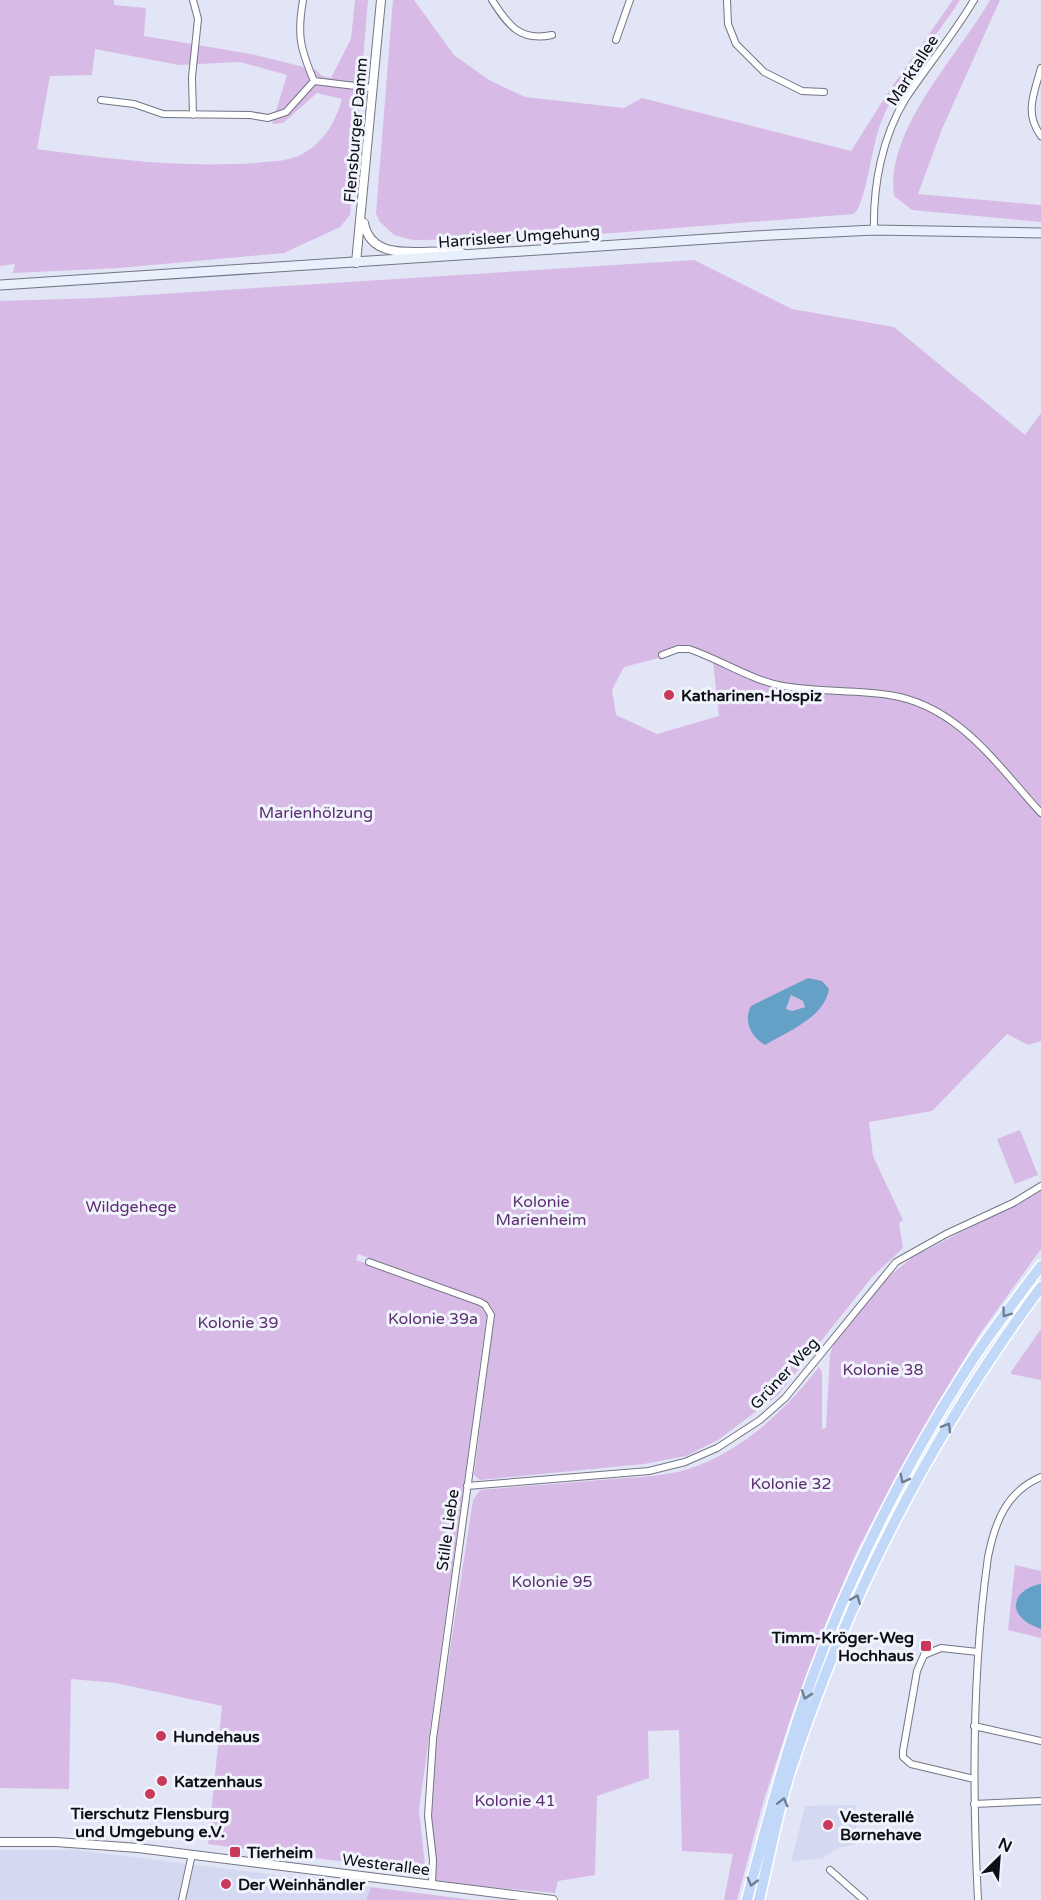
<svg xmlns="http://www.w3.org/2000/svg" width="1041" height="1900" font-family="'Varela Round',sans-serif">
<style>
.built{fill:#d4d9f1}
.green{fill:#d8bae6;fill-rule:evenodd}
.water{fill:#65a0c7;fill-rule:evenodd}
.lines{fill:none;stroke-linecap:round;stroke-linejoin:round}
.minor-casing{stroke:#727583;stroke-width:8}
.tertiary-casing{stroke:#727583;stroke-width:10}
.secondary-casing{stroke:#727583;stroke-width:11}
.trunk-casing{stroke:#fff;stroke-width:13}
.minor{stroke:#fff;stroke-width:6}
.tertiary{stroke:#fff;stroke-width:8}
.secondary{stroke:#e8f0fc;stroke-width:9}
.trunk{stroke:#c2d8f8;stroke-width:10}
.oneway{stroke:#717e92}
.poi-dot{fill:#c93a5a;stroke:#f1f3fd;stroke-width:2}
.labels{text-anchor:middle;stroke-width:6;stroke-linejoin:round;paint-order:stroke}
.street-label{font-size:16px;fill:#0e0f15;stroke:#f1f3fd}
.poi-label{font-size:16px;font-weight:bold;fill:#0e0f15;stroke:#f1f3fd;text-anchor:start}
.park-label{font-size:16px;fill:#5c2f6f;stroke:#f1f3fd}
</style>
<rect width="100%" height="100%" fill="#e2e5f6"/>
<path class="built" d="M856 1805V1844L838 1848 823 1858 791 1862 805 1806Z
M0 1850H76L371 1887 366 1900H0Z"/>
<path class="green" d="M0 0H114V5L146 8 144 36 251 54 316 70 322 76 331 78 351 39 355 0H368L350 215 340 227 284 253 119 268 13 273 15 264 0 266ZM95 49 179 65 240 62 287 75 272 124 283 123 317 93 342 99C335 122 326 140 304 153 290 162 271 161 255 163 181 168 110 159 37 149L50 76 92 75Z
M393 0H414L454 55 489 80 525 97 624 108 642 98 851 151 889 91 953 0H960C934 41 897 79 880 125 872 145 866 203 854 214L613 233 501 239 413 240 394 235 379 221 376 213Z
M990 0H1000L942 129 918 194 1041 205V222L912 210 894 196C885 129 959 55 990 0Z
M694 260 792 309 894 327 1025 435 1041 413V1041L1028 1045 1007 1034 932 1111 869 1122 873 1156 903 1220 899 1223 903 1248 872 1277 778 1395 718 1440 686 1456 644 1464 480 1480 474 1475 494 1316 492 1308 485 1300 358 1254 356 1260 479 1305 487 1315 419 1810 425 1865 422 1872 208 1844 222 1706 116 1683 71 1679 69 1789 0 1788V301L98 298ZM685 651 713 662 719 716 657 734 616 715 612 690 624 667ZM795 984 829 989 765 1045Z
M791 995 803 1001 805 1007 792 1011 786 1009Z
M1020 1130 1038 1175 1015 1184 997 1139Z
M1041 1191V1249L979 1335 940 1399 895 1478 856 1553 826 1623 792 1714 763 1803 737 1900H724L733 1854 682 1851 679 1730 648 1731 649 1778 597 1796 595 1875 558 1881 555 1893 435 1882 436 1859 430 1815 437 1735 473 1500 480 1490C524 1486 568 1483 612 1479 639 1477 672 1476 697 1466 748 1446 786 1409 819 1367L822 1372V1429L826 1428 830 1355 833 1345 889 1276 913 1257Z
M1041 1329V1380L1011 1374V1372Z
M1015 1565 1041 1571V1584C1028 1586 1022 1590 1016 1602L1024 1620 1041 1629V1638L1008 1630Z
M371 1887 473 1900H366Z"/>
<path class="water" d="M808 978 822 981 829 989C824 1018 788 1031 765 1045 751 1037 743 1021 751 1006ZM791 995 803 1001 805 1007 792 1011 786 1009Z
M1041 1584V1629C1036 1627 1028 1624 1024 1620 1005 1604 1023 1586 1041 1584Z"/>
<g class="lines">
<g class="minor-casing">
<path id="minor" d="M193 0 198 19 192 77 193 115
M303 0C297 35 300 48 314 81
M492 0C508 25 520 42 552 35
M727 0 728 24 736 44 764 72 802 91 824 92
M616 40 630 0
M1041 68C1034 94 1024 113 1041 136
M101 100 134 104 163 114 250 115 268 118 286 112 314 81 372 88
M874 230C873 185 882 137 906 98 928 65 954 34 974 0
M662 655 678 649H689C719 659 753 681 783 686 818 692 854 690 889 695 958 705 997 765 1041 813
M369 1262 480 1302 485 1305 491 1315 433 1739 428 1816 433 1860 432 1883
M467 1486 649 1471 685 1462 717 1448 760 1420 785 1398 896 1262 946 1234 1013 1203 1041 1186
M974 1726 1041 1741
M974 1779 911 1764 903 1757V1751L917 1671 924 1655 941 1648 978 1652
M974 1804 1041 1801
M830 1870 864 1900
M182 1900 192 1854
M978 1900C972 1785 972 1670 988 1557 995 1522 1006 1492 1041 1477"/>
</g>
<g class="tertiary-casing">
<path id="tertiary" d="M364 223C372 267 430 246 462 253
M356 263 381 0
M0 1842H56L138 1848 553 1900"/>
</g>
<g class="secondary-casing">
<path id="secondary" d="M0 285 754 236 874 230 1041 233"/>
</g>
<g class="trunk-casing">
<path id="trunk" d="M747 1900C766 1825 786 1751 812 1678 850 1574 905 1466 964 1373 987 1336 1015 1301 1041 1266
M759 1900C769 1858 777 1814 790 1772 847 1598 932 1434 1041 1287"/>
</g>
<use href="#minor" class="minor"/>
<use href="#tertiary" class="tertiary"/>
<use href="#secondary" class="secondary"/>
<use href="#trunk" class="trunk"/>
</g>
<defs><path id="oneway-chevron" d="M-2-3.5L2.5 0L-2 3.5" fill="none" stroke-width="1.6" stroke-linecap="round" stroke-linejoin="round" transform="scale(1.5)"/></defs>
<g class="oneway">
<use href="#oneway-chevron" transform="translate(1006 1313) rotate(126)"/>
<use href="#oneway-chevron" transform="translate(947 1427) rotate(-60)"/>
<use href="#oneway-chevron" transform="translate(904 1479) rotate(118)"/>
<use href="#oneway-chevron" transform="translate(856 1599) rotate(-68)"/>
<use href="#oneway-chevron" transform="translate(806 1695) rotate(109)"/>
<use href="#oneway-chevron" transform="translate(783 1802) rotate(-76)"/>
<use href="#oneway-chevron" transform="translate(752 1882) rotate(105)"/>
</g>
<g class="poi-dot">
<circle cx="669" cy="695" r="6"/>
<rect x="920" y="1640" width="12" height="12" rx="3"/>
<circle cx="161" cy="1736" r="6"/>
<circle cx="162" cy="1781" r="6"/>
<circle cx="150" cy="1794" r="6"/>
<circle cx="828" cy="1825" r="6"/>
<rect x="229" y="1846" width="12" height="12" rx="3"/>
<circle cx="226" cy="1884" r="6"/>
</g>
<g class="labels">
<g class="street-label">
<text transform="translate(912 70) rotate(-57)" y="6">Marktallee</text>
<text transform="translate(355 130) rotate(-85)" y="6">Flensburger Damm</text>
<text transform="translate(519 236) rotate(-4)" y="6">Harrisleer Umgehung</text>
<text transform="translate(784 1373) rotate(-47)" y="6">Grüner Weg</text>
<text transform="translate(447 1530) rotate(-82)" y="6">Stille Liebe</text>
<text transform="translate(386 1864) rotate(7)" y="6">Westerallee</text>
</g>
<g class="poi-label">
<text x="681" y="701">Katharinen-Hospiz</text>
<text x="914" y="1643" text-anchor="end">Timm-Kröger-Weg<tspan x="914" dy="18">Hochhaus</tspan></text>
<text x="173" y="1742">Hundehaus</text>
<text x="174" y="1787">Katzenhaus</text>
<text x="150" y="1819" text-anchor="middle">Tierschutz Flensburg<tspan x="150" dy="18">und Umgebung e.V.</tspan></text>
<text x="840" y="1822">Vesterallé<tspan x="840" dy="18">Børnehave</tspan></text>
<text x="247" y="1858">Tierheim</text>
<text x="238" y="1890">Der Weinhändler</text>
</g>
<g class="park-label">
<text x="316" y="818">Marienhölzung</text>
<text x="541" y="1207">Kolonie<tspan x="541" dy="18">Marienheim</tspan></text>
<text x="131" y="1212">Wildgehege</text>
<text x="433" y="1324">Kolonie 39a</text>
<text x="238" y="1328">Kolonie 39</text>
<text x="883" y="1375">Kolonie 38</text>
<text x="791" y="1489">Kolonie 32</text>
<text x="552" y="1587">Kolonie 95</text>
<text x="515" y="1806">Kolonie 41</text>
</g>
</g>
<g transform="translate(999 1858) rotate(25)" stroke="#f1f3fd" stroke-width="4.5" paint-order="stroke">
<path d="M0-4.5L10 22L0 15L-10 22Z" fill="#0e0f15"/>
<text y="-9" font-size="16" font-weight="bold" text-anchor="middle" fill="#0e0f15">N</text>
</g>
</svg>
